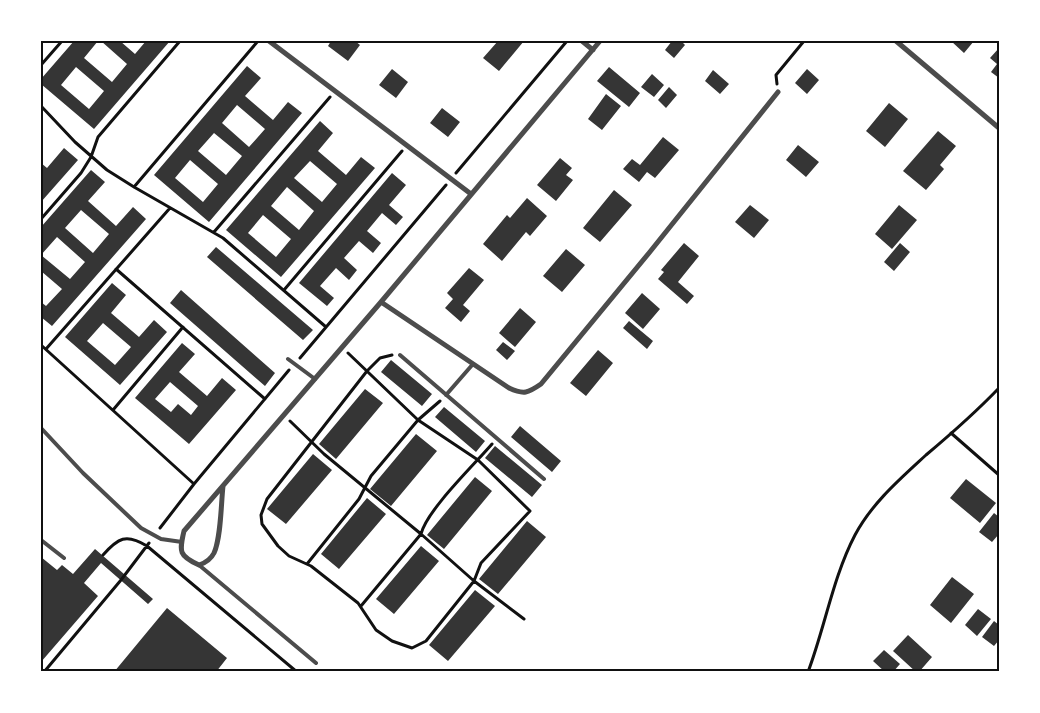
<svg xmlns="http://www.w3.org/2000/svg" width="1040" height="713" font-family="'Sofia Sans Condensed',sans-serif">
<style>
.building{fill:#353535;fill-rule:evenodd}
.lines{fill:none;stroke-linecap:round;stroke-linejoin:round}
.path{stroke:#111;stroke-width:3}
.service{stroke:#4c4c4c;stroke-width:4}
.minor{stroke:#4c4c4c;stroke-width:5}
.neatline{fill:none;stroke:#111;stroke-width:2}
</style>
<rect width="100%" height="100%" fill="#fff"/>
<path class="building" d="M74 41H98L84 58 112 82 127 64 101 41H120L135 54 146 41H170L94 129 41 84V79ZM76 67 104 91 89 109 61 85Z
M331 41H355L360 45 348 61 328 46Z
M498 41H524L499 71 483 58Z
M672 41H681L685 45 674 58 665 50Z
M951 41H974L964 53Z
M999 48V78L991 72 997 64 990 58Z
M247 66 261 78 245 96 273 120 288 102 302 113 209 222 154 175ZM237 105 265 129 249 147 222 123ZM214 133 242 156 226 175 198 151ZM190 160 218 184 203 202 175 178Z
M609 67 640 93 629 107 597 81Z
M392 69 408 82 396 98 379 85Z
M807 69 819 80 807 94 795 83Z
M713 70 729 84 720 94 705 81Z
M652 74 664 85 654 97 641 87Z
M669 87 677 95 666 108 658 100Z
M606 94 621 106 602 130 588 119Z
M889 103 908 119 885 147 866 131Z
M442 108 460 122 448 137 430 123Z
M320 121 333 133 318 151 346 175 361 157 375 168 281 277 226 230ZM310 161 337 184 322 202 294 178ZM287 187 314 211 299 230 271 206ZM263 215 291 239 276 257 248 233Z
M938 131 956 146 940 165 944 169 926 190 903 171Z
M663 137 679 150 655 178 647 172 639 182 623 169 632 159 640 165Z
M798 145 819 162 806 177 786 160Z
M64 148 78 160 41 202V163L47 168Z
M560 158 572 168 566 175 573 180 556 201 537 185Z
M91 170 105 182 88 201 116 226 133 207 146 219 52 326 41 317V302L46 306 62 289 41 271V227ZM81 210 109 234 93 253 65 228ZM57 237 85 262 70 279 41 255Z
M392 173 406 185 389 205 403 217 396 225 382 213 367 231 381 243 373 253 359 241 344 258 357 270 349 280 336 268 320 286 334 298 327 306 299 283Z
M614 190 632 205 600 242 583 228Z
M527 198 547 216 530 236 526 232 502 261 483 244 507 215 510 218Z
M750 205 769 220 754 238 735 222Z
M899 205 917 220 892 249 875 234Z
M684 243 699 256 678 282 694 296 687 304 658 279 664 272 661 270Z
M900 243 910 252 894 271 884 262Z
M216 247 313 330 303 340 207 257Z
M566 249 585 265 562 292 543 276Z
M469 268 484 280 463 305 470 311 461 322 445 308 453 299 447 293Z
M112 283 126 295 111 313 139 337 154 320 167 332 120 385 65 337ZM103 323 131 347 115 365 87 341Z
M181 290 275 373 265 386 170 303Z
M642 293 660 309 643 329 625 313Z
M520 308 536 322 515 347 499 333Z
M629 321 653 341 647 349 623 328Z
M503 342 515 351 507 360 496 350Z
M182 343 195 354 179 372 207 396 222 378 236 390 189 444 135 398ZM170 382 198 406 191 415 178 404 171 412 155 399Z
M598 350 613 363 586 396 570 383Z
M391 360 432 394 422 406 381 372Z
M365 389 383 403 336 459 319 444Z
M444 407 485 441 476 452 435 417Z
M520 426 561 461 552 472 511 437Z
M416 434 437 451 391 506 370 489Z
M495 446 542 485 532 497 485 458Z
M313 454 332 470 286 524 267 509Z
M475 477 492 491 444 549 427 535Z
M966 479 996 503 980 523 950 498Z
M367 498 386 514 339 569 321 554Z
M994 513 999 517V534L992 542 979 532Z
M527 521 546 537 498 594 479 579Z
M421 546 439 561 394 614 376 599Z
M95 549 153 599 148 604 101 563 84 583 98 596 41 662V557L57 570 62 565 73 574Z
M952 577 974 594 951 623 930 605Z
M475 590 495 606 448 661 429 645Z
M167 608 227 658 216 672H114Z
M978 609 991 619 977 636 965 625Z
M994 621 999 625V640L994 646 982 637Z
M908 635 932 657 919 672H916L893 651Z
M884 650 900 664 893 672H885L873 661Z"/>
<g class="lines">
<path class="path" d="M41 65 62 41
M777 84 776 75 804 41
M41 106 75 142 107 170 134 187 223 238 326 327
M456 173 567 41
M134 187 258 41
M41 219 81 173 91 157 98 137 180 41
M214 232 330 97
M116 269 265 399
M284 290 402 151
M41 345 194 484
M46 349 170 208
M348 353 418 420 478 460 530 511 481 563 474 581 426 641 412 648 392 641 376 630 358 603 311 566 289 556 278 546 262 524 261 515 267 499 367 371 380 358 392 355
M300 358 446 185
M113 410 183 327
M290 421 324 454 421 534 474 581 524 619
M951 433 999 475
M160 528 194 484 289 370
M103 555C118 538 126 533 147 546L297 672
M307 564 359 499 371 476 418 420 440 401
M361 606 421 534C427 510 474 465 492 444
M44 672 121 580 149 543
M808 672C825 627 833 577 855 535 872 503 900 479 926 455 951 434 976 412 999 388"/>
<path class="service" d="M400 355 544 479
M288 359 315 379
M446 395 473 364
M41 428 83 473 141 528 161 539 182 542
M41 540 64 558
M199 565 316 663"/>
<path class="minor" d="M269 41 471 194
M582 41 593 50
M896 41 999 128
M381 302 509 388C524 395 528 393 541 384L649 253 778 92
M223 486C221 504 221 538 214 553 211 559 205 563 199 565 179 556 179 552 184 531L381 302 600 41
M972 672H984"/>
</g>
<rect width="1040" height="713" fill="none" stroke="#ffffff" stroke-width="85"/>
<rect x="42" y="42" width="956" height="628" class="neatline"/>
</svg>
